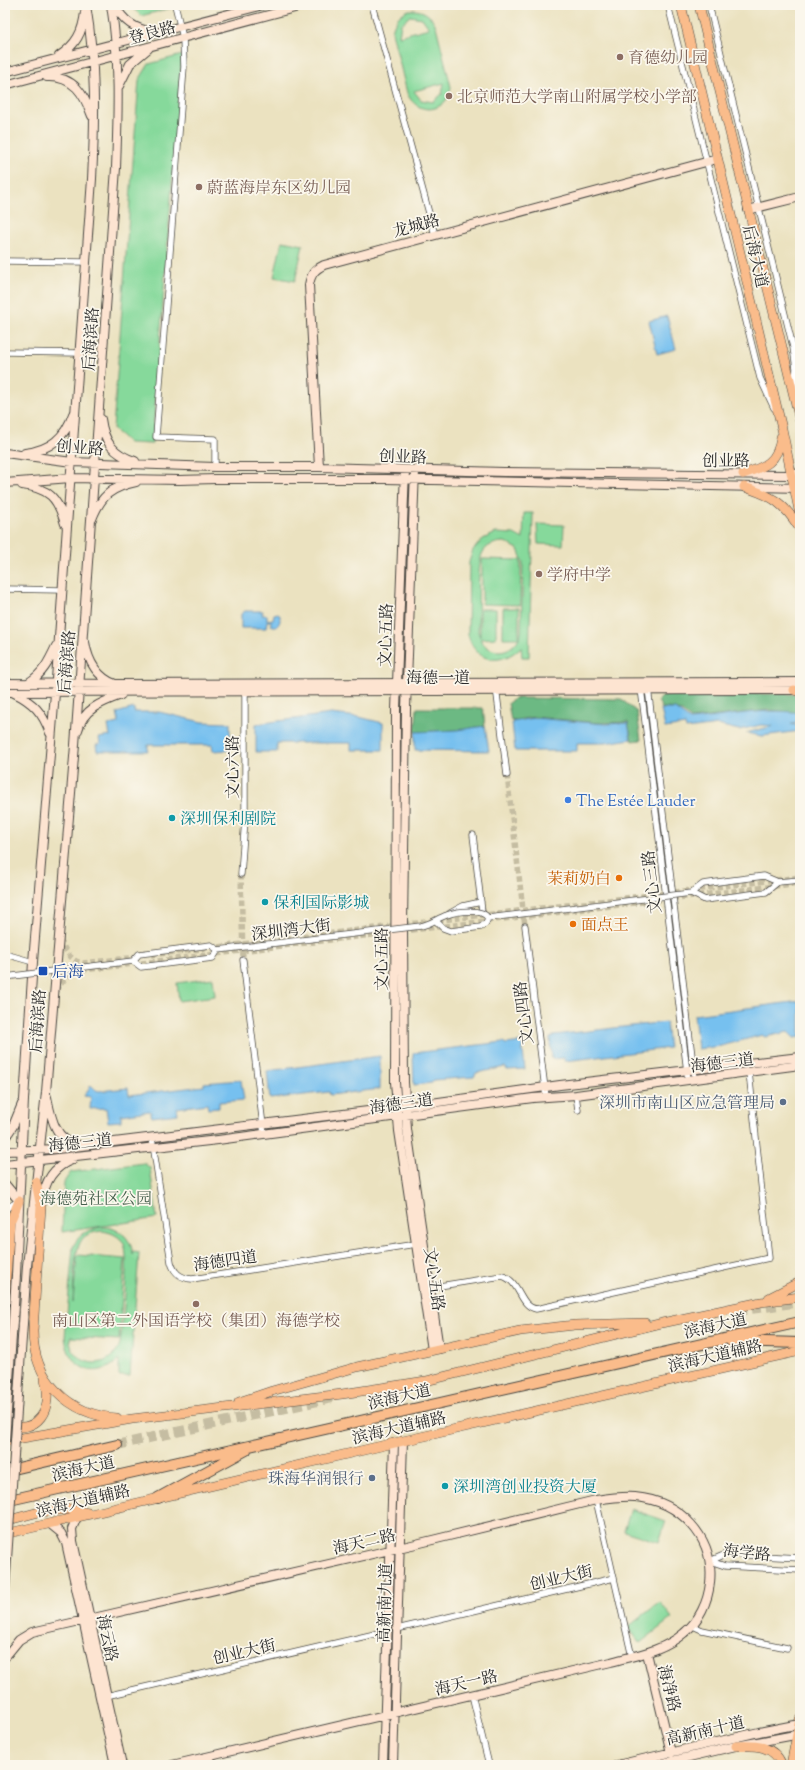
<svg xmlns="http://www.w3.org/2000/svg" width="805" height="1770" font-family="'Sorts Mill Goudy','Noto Serif SC',serif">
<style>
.green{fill:#86d99b;stroke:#588263;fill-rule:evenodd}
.forest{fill:#6cb983;stroke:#4c7257}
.water{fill:#76c0ef;stroke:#50768d}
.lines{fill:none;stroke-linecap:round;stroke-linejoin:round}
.street-tunnel{stroke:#c5bda2;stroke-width:5.5;stroke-dasharray:5.5 3;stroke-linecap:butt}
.highway-tunnel{stroke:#c5bda2;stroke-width:10;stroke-dasharray:10 5;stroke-linecap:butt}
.street-casing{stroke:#484641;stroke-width:7}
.secondary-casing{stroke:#484641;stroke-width:10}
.primary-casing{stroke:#484641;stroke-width:10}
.highway-casing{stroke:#484641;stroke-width:12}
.street{stroke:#fff;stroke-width:5.5}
.secondary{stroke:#fde4d1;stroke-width:8}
.primary{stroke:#fabc8b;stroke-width:9}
.highway{stroke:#fabc8b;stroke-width:10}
.street-bridge-casing{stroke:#484641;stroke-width:7;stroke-linecap:butt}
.secondary-bridge-casing{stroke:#484641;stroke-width:10;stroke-linecap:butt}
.street-bridge{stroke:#fff;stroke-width:5.5}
.secondary-bridge{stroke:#fde4d1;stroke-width:8}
.education-dot{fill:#8d6e63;stroke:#fbf7ec;stroke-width:1.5}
.shop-dot{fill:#3f7fe0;stroke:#fbf7ec;stroke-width:1.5}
.culture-dot{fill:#0f9aa8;stroke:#fbf7ec;stroke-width:1.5}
.food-dot{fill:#e8710a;stroke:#fbf7ec;stroke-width:1.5}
.transit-dot{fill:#1a4fb4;stroke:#fbf7ec;stroke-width:1.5}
.service-dot{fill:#5c6f8a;stroke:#fbf7ec;stroke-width:1.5}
.labels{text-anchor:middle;stroke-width:3.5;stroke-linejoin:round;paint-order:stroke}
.street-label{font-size:16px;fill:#2b2b2b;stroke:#fbf7ec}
.education-label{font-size:16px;fill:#785e54;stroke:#fbf7ec;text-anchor:start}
.shop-label{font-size:16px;fill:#366cbe;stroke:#fbf7ec;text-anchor:start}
.culture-label{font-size:16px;fill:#0d838f;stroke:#fbf7ec;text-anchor:start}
.food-label{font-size:16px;fill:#c56008;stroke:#fbf7ec;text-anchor:end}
.transit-label{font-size:16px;fill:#164399;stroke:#fbf7ec;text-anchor:start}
.service-label{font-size:16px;fill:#4e5e75;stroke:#fbf7ec;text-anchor:end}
.park-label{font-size:16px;fill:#465f4d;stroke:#fbf7ec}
</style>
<rect width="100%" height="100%" fill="#fbf7ec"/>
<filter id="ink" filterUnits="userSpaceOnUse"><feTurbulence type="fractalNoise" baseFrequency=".025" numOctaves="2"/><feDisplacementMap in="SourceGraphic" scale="8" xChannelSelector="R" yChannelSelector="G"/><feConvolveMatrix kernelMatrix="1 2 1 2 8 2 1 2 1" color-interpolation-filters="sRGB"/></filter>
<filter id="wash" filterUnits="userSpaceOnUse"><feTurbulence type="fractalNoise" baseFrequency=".012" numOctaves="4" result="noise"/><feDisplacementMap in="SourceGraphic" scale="16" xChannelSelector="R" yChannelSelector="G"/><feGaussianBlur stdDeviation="0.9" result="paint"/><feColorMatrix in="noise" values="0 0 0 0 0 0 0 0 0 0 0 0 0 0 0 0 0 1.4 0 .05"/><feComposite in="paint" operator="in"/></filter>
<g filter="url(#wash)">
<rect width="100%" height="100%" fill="#ebe2c0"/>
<path class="green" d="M130 5H170L171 8 141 16Z
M409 10C422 9 431 14 436 26L451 87C448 113 417 117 407 93L392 32C394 21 399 14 409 10ZM410 16 422 18 429 28 399 36 401 24ZM444 83 442 94 433 102 421 100 414 91Z
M182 55 152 444 129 443 113 429 139 80 149 64Z
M282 241 303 245 295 281 274 277Z
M524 513H533L529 657H522L521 647C502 666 476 664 468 635L469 562 473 550 483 539 496 533 514 534 523 539ZM505 542 518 549 523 562 521 633C515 653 491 658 480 639L496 638V609H480V637L478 632C479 617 477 566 482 554 486 545 496 542 505 542Z
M537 524 564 525 563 545 538 544Z
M482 559 521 560 520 605 482 604Z
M503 608H519V638H503Z
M213 978 215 996 179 1001 177 983Z
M144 1163 150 1168 157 1218 62 1232 64 1182 71 1172Z
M101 1227C119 1227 131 1237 133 1255L134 1252 139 1253 130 1376H119V1360C95 1382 68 1368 65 1337L73 1247C79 1234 87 1230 101 1227ZM102 1231C110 1232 118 1235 123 1242 131 1254 122 1326 120 1344 107 1376 68 1363 70 1337L119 1340 125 1259 77 1255 73 1302C74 1286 72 1249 84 1237 89 1233 96 1232 102 1231Z
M631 1509 666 1521 659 1542 624 1531Z
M660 1602 672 1618 640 1643 628 1627Z"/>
<path class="forest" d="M671 694H799L800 713 769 710 691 719C681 710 675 708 662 708L658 701 662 697Z
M515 698 621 699 637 712 641 740 632 741 628 722 599 723 534 717 511 721 508 703Z
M417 708H483L485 726 457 730 415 732Z"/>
<path class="water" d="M667 316 676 349 657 354 649 321Z
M245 611H263L262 615H267V620L273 619 274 614 278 613 280 616C281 622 278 629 271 625V621H267L266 628H241V614Z
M134 708V712H159L202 722 230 723V750L213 751 212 745H148V751H97L96 745 100 744 99 738 110 736 108 725 119 723 117 713Z
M661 709H675L690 720C726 717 763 707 800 713V720L791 724 800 726V731L762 736 746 733 773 726 761 725 739 730 718 725 686 729 685 725 665 728Z
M331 714 359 717 383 723V750H351V743H277V752H256V724Z
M534 718 606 724 628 723 631 739 605 743H577V751H515L512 722Z
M485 726 489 751 415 750V732L457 730Z
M800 1001V1037L794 1038 788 1032 765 1037 762 1035 721 1046 698 1049 694 1015Z
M666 1022 669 1048 565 1061 564 1058 552 1059 550 1038 554 1035Z
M503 1042 506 1044 522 1042 525 1069 507 1070 505 1067 476 1073 474 1077 433 1080 432 1083 414 1085 413 1053Z
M380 1056V1089L330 1095 329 1092 270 1099 267 1071Z
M241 1080 244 1100 219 1102V1108L208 1109 207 1104 177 1108 178 1114 152 1117 150 1111 121 1115V1121L108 1122 106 1108 90 1109 91 1097 84 1096 91 1085 96 1090 99 1091 128 1088 129 1095 204 1086V1083Z"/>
</g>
<g filter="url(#ink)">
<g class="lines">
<path class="street-tunnel" d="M507 775 525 926
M241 874 243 960
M60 939C65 950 70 961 83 963L139 957
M151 955 800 877
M55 990 68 976 84 970 800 883"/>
<path class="highway-tunnel" d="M737 1311 800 1302
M117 1445 332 1398"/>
<g class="street-casing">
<path id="street" d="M175 5 183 38 184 67 156 437 215 439V467
M372 5 435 235
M668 5 760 378 774 408
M709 5 793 347 796 368 795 389
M5 261 86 262
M5 352 80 353
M5 589 62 590
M496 687 507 775
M641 688 688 1080
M648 688 694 1073
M473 835 482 912
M241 874 245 820V688
M450 913 463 906 481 902
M525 926 546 1097
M5 954 33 962
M243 960 264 1134
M576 1095 578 1110
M152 1138 171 1262C174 1273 180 1278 192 1279L416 1244
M5 1209 19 1201
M427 1288 502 1276C520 1280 519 1306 536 1309L769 1258 749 1072
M596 1500 632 1657
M710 1561 726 1554 800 1558
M710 1561 725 1566 800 1570
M693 1626 702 1630 787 1648
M397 1629 614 1578
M472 1695 489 1765
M106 1696 388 1631"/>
</g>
<g class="secondary-casing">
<path id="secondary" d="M115 5C123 22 136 30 154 32
M59 56C76 45 83 32 85 12
M5 72 263 5
M47 77C74 76 84 94 92 116
M5 85 306 5
M119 86 130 64 148 49
M748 210 800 197
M101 419C104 442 113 454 135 461
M5 453 72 462 215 467H319L504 472 791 475 800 473
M25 453C50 450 65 438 73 414
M319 467 309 285C311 274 314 270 324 265L717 159
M405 470 396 710 395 1082 399 1131 432 1350
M415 470 406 708 403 925 404 1082 407 1129 439 1349
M5 483 71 478 179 480 215 479H385L800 488
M22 485C49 488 58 498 65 524
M92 519C101 496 111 487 136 482
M85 642C88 661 97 677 115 684
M5 683 116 684 800 682
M28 683C43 674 49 661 56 646
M5 692 800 690
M14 693C33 702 43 713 50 733
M78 730C83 709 102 702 121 695
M47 1097C51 1117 55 1142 79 1145
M5 1138 13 1126 22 1104
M5 1151 57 1149 417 1105 560 1085 800 1057
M5 1164 218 1140 533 1098 576 1095 800 1065
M5 1184 19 1201
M42 1203C44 1183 52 1167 72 1160
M9 1381 16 1275 24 1100 33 962 55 693 92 179C95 121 96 63 86 5
M19 1381 27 1266 46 1092 75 745 116 168C118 114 120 59 111 5
M77 1517 72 1529 73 1541 122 1765
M50 1524 61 1533 66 1543 115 1765
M647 1653 671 1753
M5 1657 19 1640 32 1632 416 1544 596 1500C609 1498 622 1496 635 1497 680 1501 715 1537 710 1583 708 1602 699 1621 684 1633 663 1651 637 1655 611 1662L172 1765
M383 1765 394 1443
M393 1765 403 1441
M617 1765 759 1732 800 1724
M655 1765 736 1746 800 1734"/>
</g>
<g class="primary-casing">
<path id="primary" d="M681 5 782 429 800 515
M699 5 800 421
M743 474C765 467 778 462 781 437
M744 487C773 496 784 503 800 529
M794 690 800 692
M36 1182 41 1207 33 1331C33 1380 69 1415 117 1418
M5 1291 10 1222 19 1201
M769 1298 800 1282
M239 1402 272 1391 357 1367 520 1331 575 1325 645 1323
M5 1425C39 1435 53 1409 45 1380
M5 1441 132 1419 342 1394 426 1381 662 1323 761 1302 800 1297
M5 1521 39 1512 69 1509 88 1513
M5 1534 394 1443 800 1351
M736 1746C755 1745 774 1745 782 1765
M791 1765 800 1719"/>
</g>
<g class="highway-casing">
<path id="highway" d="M731 1341 800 1343
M5 1471 117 1445
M158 1498 246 1450
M5 1501 800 1322"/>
</g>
<use href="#street" class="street"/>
<use href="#secondary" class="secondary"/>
<use href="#primary" class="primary"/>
<use href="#highway" class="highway"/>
<g class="street-bridge-casing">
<path id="street-bridge" d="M691 893 705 900 766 892 778 882
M436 921 443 928 451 931 481 927 486 923 488 918
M133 961 141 967 213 958 218 950
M5 977 133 961 139 954 211 945 218 950 421 926C431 924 438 918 447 915 457 911 482 908 488 918L691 893 703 884 725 881 764 876 778 882 800 880"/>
</g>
<g class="secondary-bridge-casing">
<path id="secondary-bridge" d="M5 1442 9 1381
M5 1589 19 1381"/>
</g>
<use href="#street-bridge" class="street-bridge"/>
<use href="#secondary-bridge" class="secondary-bridge"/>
</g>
</g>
<g class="education-dot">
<circle cx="620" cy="57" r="4"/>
<circle cx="449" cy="96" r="4"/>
<circle cx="199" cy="187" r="4"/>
<circle cx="539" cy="574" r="4"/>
<circle cx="196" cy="1304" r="4"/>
</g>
<circle class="shop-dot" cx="568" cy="800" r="4"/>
<g class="culture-dot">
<circle cx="172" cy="818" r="4"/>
<circle cx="265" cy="902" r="4"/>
<circle cx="445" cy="1486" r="4"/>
</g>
<g class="food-dot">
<circle cx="619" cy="878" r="4"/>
<circle cx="573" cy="924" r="4"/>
</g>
<rect class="transit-dot" x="38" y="966" width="10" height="10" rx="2"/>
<g class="service-dot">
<circle cx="783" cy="1102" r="4"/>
<circle cx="372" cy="1478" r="4"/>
</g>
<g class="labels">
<g class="street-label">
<text transform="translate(152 32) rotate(-15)" y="6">登良路</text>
<text transform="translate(416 225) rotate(-15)" y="6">龙城路</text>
<text transform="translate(756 256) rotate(77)" y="6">后海大道</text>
<text transform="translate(90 339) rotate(-86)" y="6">后海滨路</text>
<text transform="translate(80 447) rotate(4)" y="6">创业路</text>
<text transform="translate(403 456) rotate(2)" y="6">创业路</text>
<text x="726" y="466">创业路</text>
<text transform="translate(385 635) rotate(-88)" y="6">文心五路</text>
<text transform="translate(66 662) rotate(-85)" y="6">后海滨路</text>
<text x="438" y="683">海德一道</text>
<text transform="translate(232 767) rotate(-90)" y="6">文心六路</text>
<text transform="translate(651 882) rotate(-97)" y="6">文心三路</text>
<text transform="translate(291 929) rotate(-7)" y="6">深圳湾大街</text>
<text transform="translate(381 959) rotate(-90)" y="6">文心五路</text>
<text transform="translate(523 1013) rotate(-97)" y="6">文心四路</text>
<text transform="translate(37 1021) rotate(-86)" y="6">后海滨路</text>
<text transform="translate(722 1062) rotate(-7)" y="6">海德三道</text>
<text transform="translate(401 1103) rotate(-8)" y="6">海德三道</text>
<text transform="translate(80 1142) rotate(-6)" y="6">海德三道</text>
<text transform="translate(225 1260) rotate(-8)" y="6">海德四道</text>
<text transform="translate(435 1279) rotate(82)" y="6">文心五路</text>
<text transform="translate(715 1325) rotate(-13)" y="6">滨海大道</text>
<text transform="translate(715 1355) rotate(-13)" y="6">滨海大道辅路</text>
<text transform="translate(399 1396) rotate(-13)" y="6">滨海大道</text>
<text transform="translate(399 1427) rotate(-13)" y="6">滨海大道辅路</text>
<text transform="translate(83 1468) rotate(-13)" y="6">滨海大道</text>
<text transform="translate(83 1500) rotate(-13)" y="6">滨海大道辅路</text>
<text transform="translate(364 1541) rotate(-13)" y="6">海天二路</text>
<text transform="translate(747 1552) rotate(6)" y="6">海学路</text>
<text transform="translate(561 1577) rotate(-13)" y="6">创业大街</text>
<text transform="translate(384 1603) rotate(-88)" y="6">高新南九道</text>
<text transform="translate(108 1638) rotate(78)" y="6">海云路</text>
<text transform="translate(244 1651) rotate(-13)" y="6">创业大街</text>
<text transform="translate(466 1682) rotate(-13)" y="6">海天一路</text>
<text transform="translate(670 1688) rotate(76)" y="6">海净路</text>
<text transform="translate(705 1730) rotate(-13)" y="6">高新南十道</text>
</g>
<g class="education-label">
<text x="628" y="63">育德幼儿园</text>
<text x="457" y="102">北京师范大学南山附属学校小学部</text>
<text x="207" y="193">蔚蓝海岸东区幼儿园</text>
<text x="547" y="580">学府中学</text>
<text x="196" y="1326" text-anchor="middle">南山区第二外国语学校（集团）海德学校</text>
</g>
<g class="shop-label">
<text x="576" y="806">The Estée Lauder</text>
</g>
<g class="culture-label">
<text x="180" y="824">深圳保利剧院</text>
<text x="273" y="908">保利国际影城</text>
<text x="453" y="1492">深圳湾创业投资大厦</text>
</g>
<g class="food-label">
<text x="611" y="884">茉莉奶白</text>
<text x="581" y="930" text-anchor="start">面点王</text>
</g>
<g class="transit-label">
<text x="52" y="977">后海</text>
</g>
<g class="service-label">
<text x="775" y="1108">深圳市南山区应急管理局</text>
<text x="364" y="1484">珠海华润银行</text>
</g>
<g class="park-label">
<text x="96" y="1204">海德苑社区公园</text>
</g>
</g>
<rect width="805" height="1770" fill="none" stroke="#fbf7ec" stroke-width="20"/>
</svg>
